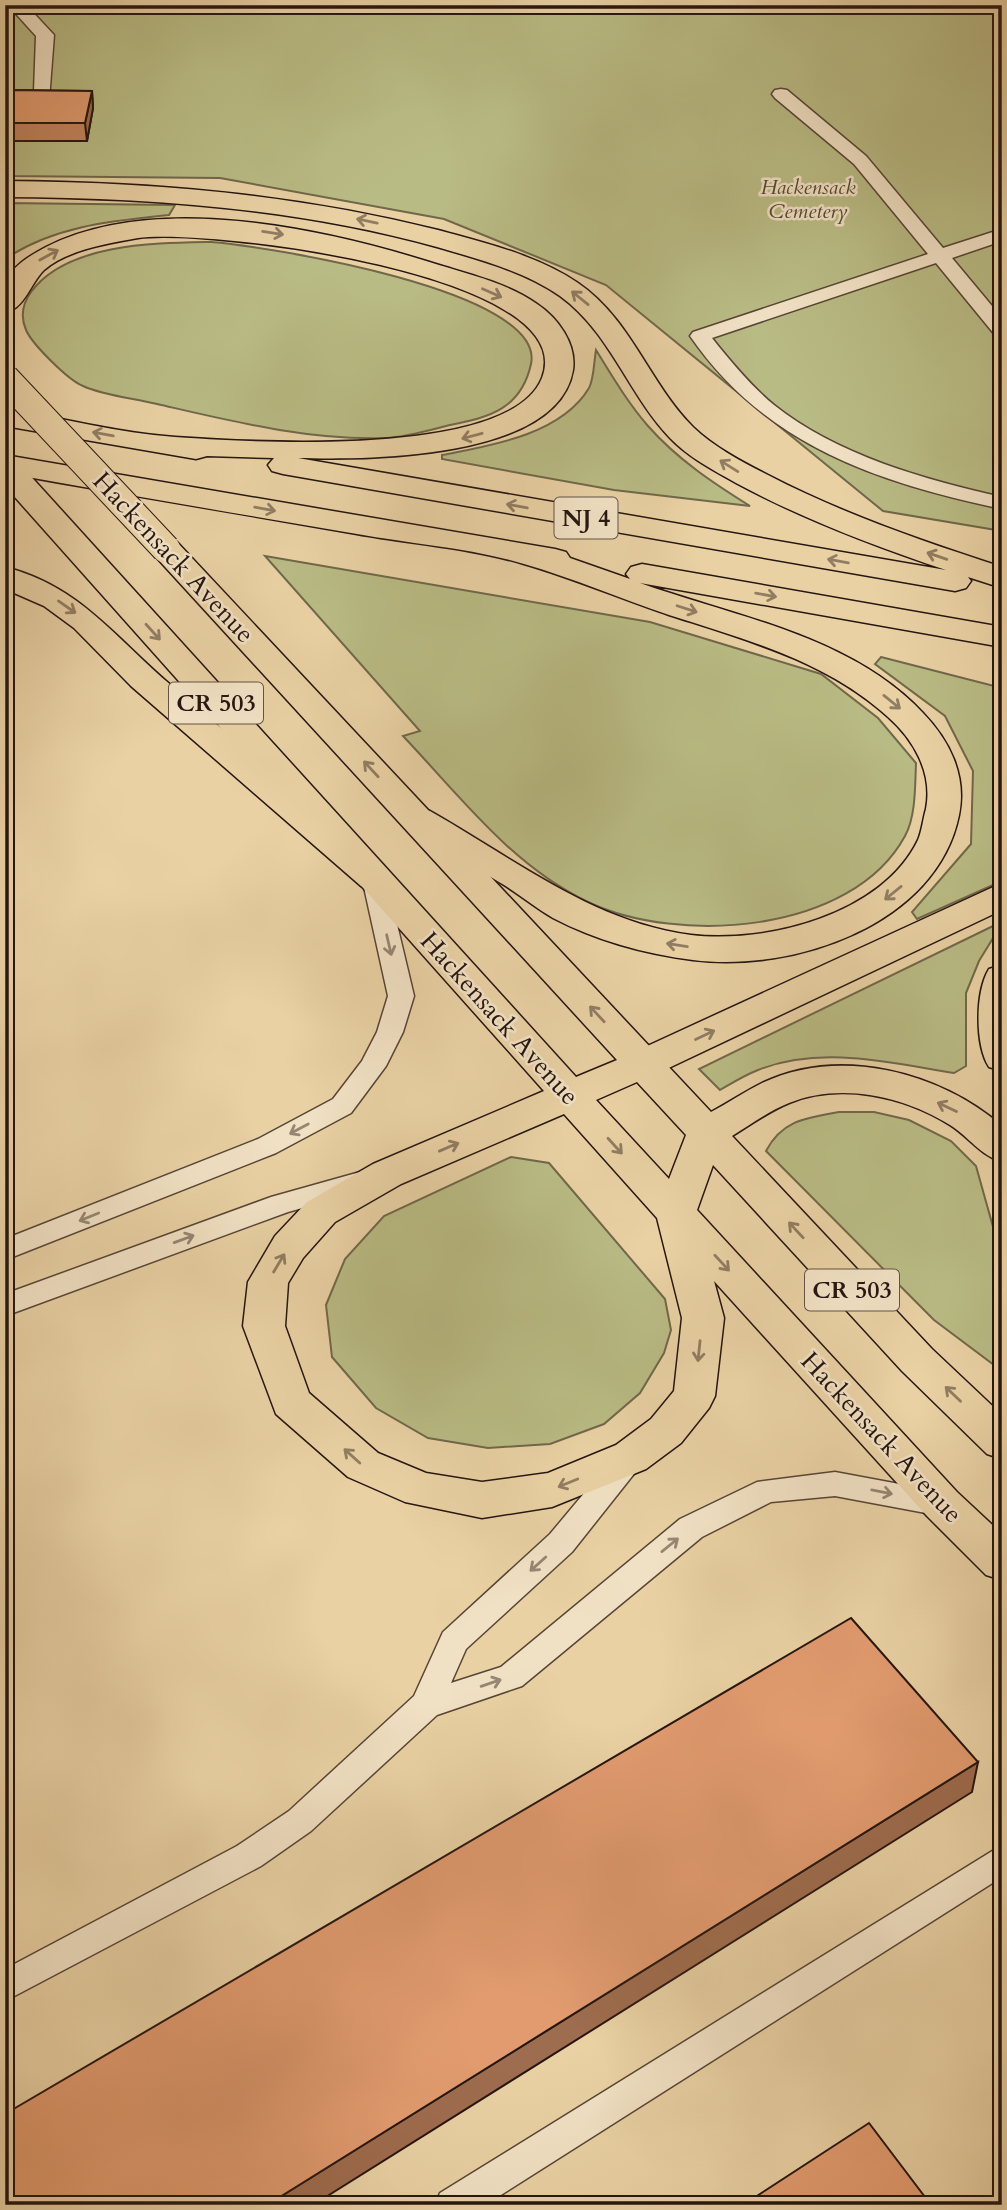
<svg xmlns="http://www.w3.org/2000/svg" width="1007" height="2210" font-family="Cardo,serif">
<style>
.green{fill:#b9bb84;stroke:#70684a;stroke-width:2}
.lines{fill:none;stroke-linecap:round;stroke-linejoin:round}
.service-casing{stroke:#574536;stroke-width:3}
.primary-casing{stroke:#261611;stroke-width:3}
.trunk-casing{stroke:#261611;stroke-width:3}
.service{fill:#f1e1c4;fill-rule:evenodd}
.primary{fill:#e9d1a4;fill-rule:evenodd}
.trunk{fill:#e9d1a4;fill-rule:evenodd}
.primary-bridge-casing{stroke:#261611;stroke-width:30;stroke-linecap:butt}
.primary-bridge{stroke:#e9d1a4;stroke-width:28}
.wall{fill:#c2855f;stroke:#261611;stroke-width:2}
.shaded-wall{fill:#9e6c4e;stroke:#261611;stroke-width:2}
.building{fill:#e19b6f;stroke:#261611;stroke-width:2}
.oneway{stroke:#917d62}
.oneway2{stroke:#968673}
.labels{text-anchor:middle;stroke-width:5;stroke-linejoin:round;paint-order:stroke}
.far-park-label{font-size:21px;font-style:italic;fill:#524834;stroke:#f1e1c4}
.shield{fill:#f1e1c4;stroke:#635347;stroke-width:2}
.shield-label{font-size:24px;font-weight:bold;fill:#261611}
.street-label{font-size:26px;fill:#261611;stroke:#f1e1c4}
</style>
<rect width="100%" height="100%" fill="#e9d1a4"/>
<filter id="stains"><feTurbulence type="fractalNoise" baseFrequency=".00286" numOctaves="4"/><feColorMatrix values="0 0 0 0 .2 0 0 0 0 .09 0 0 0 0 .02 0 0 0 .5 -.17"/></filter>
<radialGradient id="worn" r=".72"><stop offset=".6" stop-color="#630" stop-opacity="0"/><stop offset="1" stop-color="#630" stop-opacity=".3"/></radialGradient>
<path class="green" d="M5 5H1002V531L883 511 606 285 444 219 220 178 5 176Z
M5 203 175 205 169 215C111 221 54 226 5 259Z
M211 242C263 246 547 290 531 364 521 409 490 417 450 425 430 430 407 437 387 438 310 441 231 421 157 404 133 398 105 396 83 386 68 380 32 344 26 330 20 316 23 303 31 292 67 243 156 243 211 242Z
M596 350C612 376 628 403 648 426 677 459 713 483 750 506L614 490 442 459V455C489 446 561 435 589 388 594 379 594 361 596 350Z
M265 556 650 622 821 674 878 718 916 763C915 785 916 816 905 836 852 934 678 945 588 902 512 866 460 796 403 736L420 731Z
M881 657 1002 688V881L917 919 912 912 971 844 973 771 945 716 875 664Z
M993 926 998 930 979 961 966 993V1066L954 1073C891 1063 821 1045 758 1070 745 1075 732 1083 720 1090L699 1069Z
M839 1112H874L909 1120 951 1141 976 1166 1002 1259V1371L934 1320 766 1151C782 1120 806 1118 839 1112Z
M511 1157 549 1163 665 1299 671 1330 664 1353 640 1393 604 1424 550 1444 488 1448 428 1438 376 1408 332 1357 326 1305 345 1259 384 1216Z"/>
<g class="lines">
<g class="service-casing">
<path id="service" d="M8 5H26L54 35 49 100 5 102V92L34 91 36 36Z
M781 89 787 90 866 156 943 248 1002 229V241L952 258 1002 318V337L995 335 936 263 712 338C731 362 751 386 774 405 836 455 926 480 1002 497V509C877 482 766 446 690 336L693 332 928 254 854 164 775 98 772 94 775 90Z
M374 870 383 872 386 878 414 996 403 1032 386 1066 351 1113 276 1153 5 1260V1239L258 1139 333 1099 362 1061 377 1032 388 996 362 878 365 872Z
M360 1172 370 1175 373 1182 370 1189 288 1212 5 1316V1294L271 1197Z
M631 1445 641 1449 646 1457 641 1465 572 1552 466 1649 451 1683 501 1667 680 1519 757 1482 835 1472 942 1492 952 1496 957 1504 952 1512 942 1516 835 1496 771 1502 702 1537 522 1686 437 1715 311 1831 261 1866 5 2001V1969L237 1846 289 1811 414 1696 443 1632 550 1534 621 1449Z
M1002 1845V1877L485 2205H435L440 2193Z"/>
</g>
<g class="primary-casing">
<path id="primary" d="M5 458 16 460 576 1077 617 1060 155 556 150 549 155 542 166 540 177 542 711 1112C728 1103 744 1092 762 1083 840 1046 940 1072 1002 1126V1162C980 1155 969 1137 950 1125 904 1096 840 1082 789 1103 769 1111 750 1125 732 1136L932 1349 1002 1415V1459L987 1454 902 1371 713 1165 697 1210 957 1492 1002 1534V1580L986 1575 927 1516 714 1281 724 1318 715 1396 709 1408 681 1443 646 1469 552 1507 482 1518 405 1502 348 1477 276 1414 243 1326 248 1282 275 1236 307 1202 373 1164 544 1091 5 486ZM637 1082 686 1135 669 1179 596 1100ZM564 1114 657 1218 682 1318 674 1391 651 1419 616 1445 548 1473 482 1482 426 1473 378 1453 309 1393 285 1326 288 1283 303 1258 335 1222 401 1184Z"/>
</g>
<g class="trunk-casing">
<path id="trunk" d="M5 181C152 182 295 194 438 230 485 243 537 255 578 283 631 319 649 383 693 427 714 447 742 462 768 475 843 514 922 541 1002 567V588L968 577 971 581 966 588 955 591 283 474 272 471 268 465 274 458 207 456 196 459 5 426V408C61 418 119 433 175 437 248 442 510 459 542 378 583 273 203 228 138 238 109 243 67 250 44 270 30 284 25 308 5 313 5 304 4 294 5 286 9 267 31 255 46 247 157 191 326 229 439 265 472 275 509 284 537 304 558 318 577 344 573 370 558 460 366 460 298 458L946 570C874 546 803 519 736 483 713 470 688 457 670 438 628 394 610 332 560 296 524 271 478 259 437 247 296 208 151 198 5 197Z
M5 455 555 549 566 552 570 558 630 579 626 574 631 567 642 564 1002 627V647L640 583C736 617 851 636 923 713 950 741 967 776 959 815 937 925 792 973 693 960 645 954 595 940 553 918 534 907 518 893 499 882 468 863 437 845 406 827L401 819 406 811 418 808 430 811C515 859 592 922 691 935 766 944 882 915 918 840 922 831 923 819 926 809 933 773 914 740 888 717 826 661 747 640 669 615 621 599 573 578 524 564 471 548 412 544 357 534 239 514 122 494 5 473Z
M5 567C80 586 116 639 172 686 243 747 315 808 387 870L392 878 387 886 374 890 361 886 131 686 74 628 44 606 5 589Z
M1002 883V910L656 1074 643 1077 630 1074 624 1064 630 1054Z
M1002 965V1071L989 1067C975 1045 975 992 989 969Z"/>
</g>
<use href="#service" class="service"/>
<use href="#primary" class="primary"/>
<use href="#trunk" class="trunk"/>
<g class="primary-bridge-casing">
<path id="primary-bridge" d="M5 378 166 549"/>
</g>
<use href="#primary-bridge" class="primary-bridge"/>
</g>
<path class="wall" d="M5 90 92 91 93 108 87 141H5Z"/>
<path class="shaded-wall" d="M92 91 93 108 87 141 85 123Z
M978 1762 972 1792 313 2205H267Z"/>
<path class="building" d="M5 90 92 91 85 123H5Z
M851 1618 978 1762 267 2205H5V2114Z
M869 2123 931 2205H743Z"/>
<defs><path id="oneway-shaft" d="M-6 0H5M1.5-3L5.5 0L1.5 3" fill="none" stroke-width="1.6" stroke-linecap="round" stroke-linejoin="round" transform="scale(1.75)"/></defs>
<g class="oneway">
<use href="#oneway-shaft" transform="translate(367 221) rotate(-168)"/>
<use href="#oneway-shaft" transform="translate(273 233) rotate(9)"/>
<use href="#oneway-shaft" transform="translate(49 255) rotate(-29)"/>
<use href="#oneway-shaft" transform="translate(492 293) rotate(24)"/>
<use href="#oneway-shaft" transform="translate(580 298) rotate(-141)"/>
<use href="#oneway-shaft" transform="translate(103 434) rotate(-170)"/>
<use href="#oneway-shaft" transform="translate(472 436) rotate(165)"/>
<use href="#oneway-shaft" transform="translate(729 466) rotate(-148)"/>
<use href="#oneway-shaft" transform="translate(517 506) rotate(-170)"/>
<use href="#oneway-shaft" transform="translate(265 509) rotate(10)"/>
<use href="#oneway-shaft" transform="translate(937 556) rotate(-161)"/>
<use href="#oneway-shaft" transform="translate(838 561) rotate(-170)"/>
<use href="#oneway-shaft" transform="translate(766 595) rotate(10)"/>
<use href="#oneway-shaft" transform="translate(67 607) rotate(35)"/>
<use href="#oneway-shaft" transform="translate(687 609) rotate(18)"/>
<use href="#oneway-shaft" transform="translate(153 632) rotate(48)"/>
<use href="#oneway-shaft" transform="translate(892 702) rotate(39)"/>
<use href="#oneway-shaft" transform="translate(371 769) rotate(-133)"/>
<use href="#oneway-shaft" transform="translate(893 893) rotate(141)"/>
<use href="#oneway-shaft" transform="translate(677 945) rotate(-171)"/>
<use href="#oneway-shaft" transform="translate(597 1014) rotate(-133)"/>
<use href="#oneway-shaft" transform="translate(705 1035) rotate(-25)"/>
<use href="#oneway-shaft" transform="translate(947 1107) rotate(-155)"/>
<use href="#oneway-shaft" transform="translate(615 1146) rotate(48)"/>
<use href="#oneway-shaft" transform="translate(449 1147) rotate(-23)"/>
<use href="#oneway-shaft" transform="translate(796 1230) rotate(-133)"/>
<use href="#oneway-shaft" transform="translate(279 1263) rotate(-59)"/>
<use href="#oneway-shaft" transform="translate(722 1263) rotate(47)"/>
<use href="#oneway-shaft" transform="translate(699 1351) rotate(96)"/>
<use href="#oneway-shaft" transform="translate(953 1394) rotate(-136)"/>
<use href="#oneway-shaft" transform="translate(352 1456) rotate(-138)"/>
<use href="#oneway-shaft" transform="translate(568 1483) rotate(158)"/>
</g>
<g class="oneway2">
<use href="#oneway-shaft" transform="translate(389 945) rotate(77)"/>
<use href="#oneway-shaft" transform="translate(299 1129) rotate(152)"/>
<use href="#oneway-shaft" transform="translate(89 1217) rotate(158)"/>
<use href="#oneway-shaft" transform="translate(184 1239) rotate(-20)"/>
<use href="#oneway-shaft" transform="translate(882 1492) rotate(11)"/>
<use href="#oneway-shaft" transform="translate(670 1545) rotate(-39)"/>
<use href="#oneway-shaft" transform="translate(538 1564) rotate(138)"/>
<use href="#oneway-shaft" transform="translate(491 1683) rotate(-19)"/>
</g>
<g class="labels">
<g class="far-park-label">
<text x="808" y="194">Hackensack<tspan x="808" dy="24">Cemetery</tspan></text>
</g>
<g class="shield">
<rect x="554.5" y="497.5" width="63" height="41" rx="5"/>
<rect x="169" y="682.5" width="94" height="41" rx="5"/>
<rect x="805" y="1269.5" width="94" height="41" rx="5"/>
</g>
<g class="shield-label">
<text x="586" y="526">NJ 4</text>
<text x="216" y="711">CR 503</text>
<text x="852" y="1298">CR 503</text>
</g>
<g class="street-label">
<text transform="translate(174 557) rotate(47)" y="9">Hackensack Avenue</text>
<text transform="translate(500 1018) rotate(48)" y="9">Hackensack Avenue</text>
<text transform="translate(882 1437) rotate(47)" y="9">Hackensack Avenue</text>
</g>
</g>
<rect width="1007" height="2210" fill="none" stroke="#e9d1a4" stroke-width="28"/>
<rect x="7" y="7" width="993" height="2196" fill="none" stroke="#261611" stroke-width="3.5"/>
<rect x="14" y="14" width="979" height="2182" fill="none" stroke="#261611" stroke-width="2"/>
<rect width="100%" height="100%" filter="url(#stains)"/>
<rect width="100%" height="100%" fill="url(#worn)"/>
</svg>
